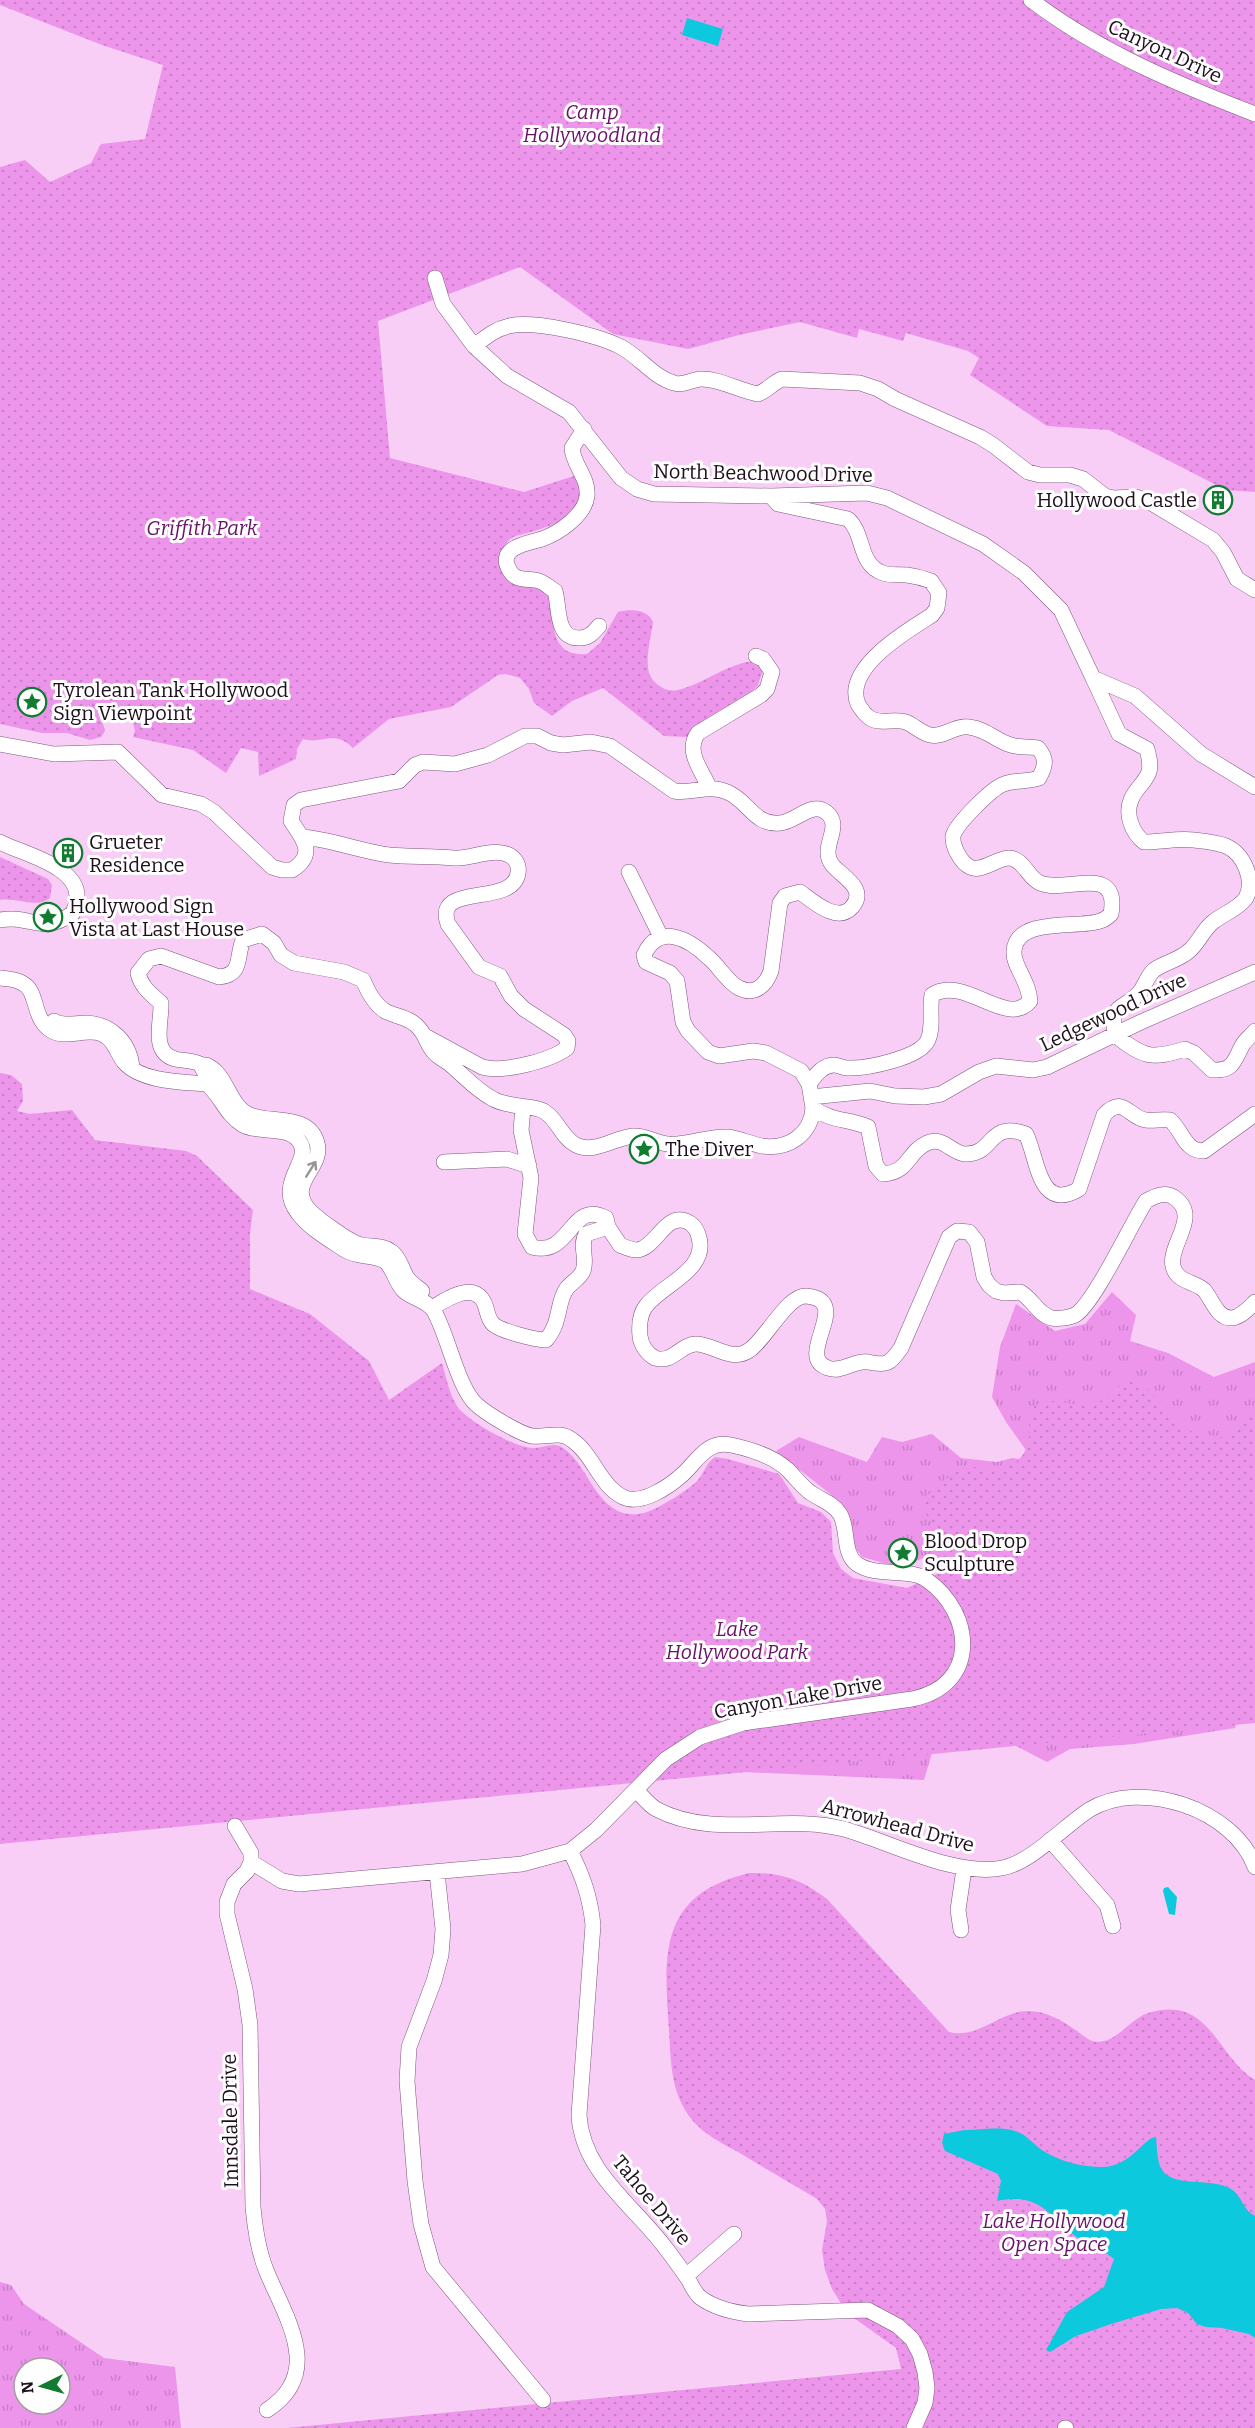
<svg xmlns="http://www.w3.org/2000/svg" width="1255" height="2428" font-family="Bitter,serif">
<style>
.grass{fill:url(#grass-tufts);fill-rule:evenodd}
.park{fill:url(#park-dots)}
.water{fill:#0dc9dd}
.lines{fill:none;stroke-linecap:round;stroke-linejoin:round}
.minor-casing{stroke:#7d587c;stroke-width:16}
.minor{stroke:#fff;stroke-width:15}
.oneway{stroke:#9a9399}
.labels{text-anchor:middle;stroke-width:6;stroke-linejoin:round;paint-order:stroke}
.street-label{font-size:20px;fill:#1e0f1d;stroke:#fefefe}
.park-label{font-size:20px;font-style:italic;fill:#681269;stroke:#fefefe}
.poi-label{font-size:20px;fill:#1e0f1d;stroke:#fefefe;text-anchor:start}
</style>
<defs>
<pattern id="grass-tufts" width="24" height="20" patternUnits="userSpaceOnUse" patternTransform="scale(1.5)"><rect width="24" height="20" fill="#ec95eb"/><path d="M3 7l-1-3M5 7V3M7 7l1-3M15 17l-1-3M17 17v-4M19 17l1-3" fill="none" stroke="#ca7fc9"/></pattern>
<pattern id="park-dots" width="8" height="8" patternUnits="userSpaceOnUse" patternTransform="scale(1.5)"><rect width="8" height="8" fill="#ec95eb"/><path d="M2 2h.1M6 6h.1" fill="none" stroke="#ca7fc9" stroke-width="1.8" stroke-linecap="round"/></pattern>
</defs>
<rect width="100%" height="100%" fill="#f8cdf6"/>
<path class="grass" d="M1112 1292 1136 1315 1130 1341 1168 1353 1214 1377 1255 1362V1717L1238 1720 1235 1728 1134 1744 1070 1749 1047 1762 995 1735 934 1746 924 1780 743 1772 666 1779 955 1583 931 1556 897 1567 862 1557 854 1546 847 1512 834 1497 776 1451 799 1437 867 1462 882 1437 902 1442 932 1434 961 1458 997 1462 1012 1458 1027 1460 1028 1453 1006 1422 992 1397 1000 1347 1016 1304 1055 1331 1085 1324Z
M0 2282 11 2285 24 2304 104 2358 175 2367 181 2428H0ZM24 2368H60V2404H24Z"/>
<path class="park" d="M0 0H1255V492L1226 490 1109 430 1047 426 970 375 979 358 968 351 906 333 903 341 859 329 857 338 800 322 739 335 688 349 613 334 520 267 378 321 390 458 524 492 577 475 583 489C581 495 578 505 574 510 565 523 535 531 520 535 512 536 507 541 503 548 500 553 499 560 500 566 506 595 535 579 548 595 553 601 552 614 553 622 555 643 563 656 587 654L600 643 618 612C631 609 647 609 653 622 651 637 645 658 649 673 653 684 666 693 678 690 702 685 729 662 756 661L763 670 758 685 751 693 688 737 664 736 603 688 572 701 552 716 534 703 529 689 520 678 506 674 498 675 451 707 389 719 353 748C334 729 323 745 303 739L297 749 296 759 259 776 258 752 241 748 226 773 193 750 133 737 135 731 132 718 102 720 105 731 101 737 90 740 67 733H42L0 724V167L25 160 50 182 91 163 101 144 145 139 163 65 102 45 0 5Z
M0 857 48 879 52 885 50 898C36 909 17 897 0 900Z
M0 1073 11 1075 22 1084 23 1101 17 1111 30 1114 72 1110 95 1140 186 1151 197 1156 253 1210 250 1233V1289L310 1314 369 1361 389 1400 442 1363C446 1377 449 1393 457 1406 467 1421 514 1447 532 1448 542 1449 554 1441 563 1448 591 1467 598 1523 644 1513 656 1510 687 1491 696 1482 704 1474 705 1464 715 1457L728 1459 779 1474 798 1503 821 1512 831 1522 833 1553 841 1569 853 1578 907 1588 939 1573C935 1562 943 1552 940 1540 938 1531 931 1523 926 1514 916 1494 947 1480 960 1469 978 1462 995 1476 1013 1464 1040 1446 1022 1422 1034 1407 1046 1394 1073 1406 1088 1406 1107 1404 1116 1380 1135 1382 1145 1384 1151 1392 1157 1398 1195 1439 1216 1462 1255 1405V1723L0 1844Z
M749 1873C783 1873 800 1879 827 1899L949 2032C979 2039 998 2012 1027 2011 1047 2011 1061 2020 1077 2031 1081 2034 1087 2039 1092 2041 1114 2047 1129 2019 1148 2013 1210 1994 1215 2055 1255 2080V2428H287L901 2369 896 2348 854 2318 842 2305 832 2289 825 2270 822 2250 827 2221 825 2209 817 2199C791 2183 764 2168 738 2152 723 2144 705 2135 693 2121 671 2095 671 2064 669 2031 664 1954 658 1895 749 1873Z"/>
<path class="water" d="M687 18 723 29 718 46 682 35Z
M1168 1887 1177 1897 1175 1915 1169 1914 1163 1891 1164 1888Z
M964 2130C980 2130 1000 2126 1015 2131 1027 2134 1034 2146 1045 2152 1062 2162 1083 2167 1102 2167 1131 2167 1144 2137 1156 2137 1157 2147 1157 2162 1162 2170 1175 2189 1215 2176 1234 2191 1242 2198 1244 2211 1255 2216V2338L1249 2334 1222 2328 1206 2327 1197 2324 1188 2313 1177 2308 1161 2309 1111 2324 1076 2336 1050 2352 1046 2350 1067 2312 1104 2287 1114 2259C1108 2255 1102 2249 1096 2245 1090 2242 1083 2242 1078 2238 1048 2215 1040 2192 997 2201L1001 2181 998 2174 945 2151 942 2143 944 2134Z"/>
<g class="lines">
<g class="minor-casing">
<path id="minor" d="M1031 0C1098 51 1177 84 1255 114
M435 278 443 304 474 346 507 376 569 412 621 478 637 489 654 494 771 496 867 493 887 498 983 544 1024 573 1061 610 1093 678 1135 696 1201 754 1255 787
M474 346C485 338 495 329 509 326 534 320 598 335 621 347 640 357 653 377 674 383 683 386 691 380 700 379 719 378 739 391 758 394 768 390 772 383 782 379L860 383 878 389 895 399 980 437 993 445 1028 472 1040 475H1070L1083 479 1105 496 1114 498 1136 497 1148 501 1213 540 1223 552 1237 579 1255 590
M584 429 572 448C573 465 589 478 587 496 585 515 559 533 542 539 529 543 495 547 510 571 516 582 530 578 539 581 545 583 550 588 555 591 560 608 555 638 579 638 589 638 593 633 599 626
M771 496 778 504 848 519C865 534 858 565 883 573 890 576 900 574 907 575 915 576 923 578 931 581L939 593 937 608 932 615C907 631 843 668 858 704 861 709 865 715 870 718 880 725 894 718 906 722 914 725 921 733 930 735 943 738 955 725 969 727 987 729 996 741 1011 745 1019 748 1029 746 1038 748 1047 759 1046 765 1039 778 1028 782 1015 780 1004 784 992 788 956 824 953 836 952 846 961 863 970 867 981 873 997 858 1009 858 1023 858 1028 878 1040 883 1066 894 1120 862 1111 914 1108 917 1104 920 1100 921 1078 929 1015 916 1014 952 1013 966 1029 981 1030 1001 1007 1029 964 974 932 995 929 1010 934 1026 928 1040 920 1058 866 1069 847 1068 843 1068 838 1065 834 1065 822 1065 815 1076 809 1084L813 1108C833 1122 846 1118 868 1127L876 1166 883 1174C910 1172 907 1152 927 1143 944 1136 951 1153 965 1154 995 1155 987 1120 1026 1134 1038 1158 1038 1213 1079 1189L1104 1115C1123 1094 1129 1118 1146 1120 1153 1121 1162 1119 1170 1120 1183 1131 1184 1151 1204 1151L1255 1114
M1093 678 1119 734 1147 749C1149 757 1151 764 1149 772 1145 783 1135 789 1131 800 1125 814 1132 833 1144 842 1161 842 1177 838 1194 840 1204 841 1216 842 1226 846 1244 854 1255 880 1246 898 1237 910 1224 913 1213 922 1203 930 1199 942 1190 950 1180 960 1165 962 1154 970 1147 976 1145 986 1139 993 1122 1012 1110 1001 1115 1035 1143 1057 1151 1060 1185 1049L1194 1053 1212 1070C1233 1071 1233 1063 1242 1046 1245 1040 1251 1036 1255 1031
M0 744 54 754 118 752 162 795 201 804 214 812 272 867 282 870H292C317 854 303 839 291 821L294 805 301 800 399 781 415 765 423 762 455 764 488 755 525 736H537L551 743 563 745 591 742 610 746 674 791C692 794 709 784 727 792 748 800 754 826 780 823 796 822 811 801 826 812 844 826 820 846 831 863 838 875 869 887 852 907 837 924 813 901 800 892L785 896 780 903 771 971C766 985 755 996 739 988 727 982 719 966 709 958 689 939 659 922 644 955L646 962 670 973 677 981 683 1022 688 1031 708 1052 719 1056 753 1051 766 1053 801 1071 809 1084
M709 787C701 769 685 751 698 733L761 695 767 689 772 672 763 659 756 656
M303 837C333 840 360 851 389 855 410 857 432 856 453 858 471 860 502 843 515 860 518 864 519 868 518 873 513 908 433 881 448 924L479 967 500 976 511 996 524 1009 564 1035 568 1041 567 1048C550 1061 502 1073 482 1067L427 1037
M0 842C22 854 81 866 77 900 77 904 74 909 73 913 41 936 31 914 0 920
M629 872 661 937
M0 978C7 979 16 979 22 983 38 990 32 1016 49 1029 66 1041 84 1027 102 1034 114 1039 117 1053 124 1062 141 1082 183 1082 207 1084 221 1096 226 1115 243 1125 259 1134 287 1125 299 1141 314 1160 274 1182 298 1213 309 1228 330 1240 345 1250 358 1258 372 1254 385 1261 394 1269 395 1282 404 1291 413 1299 427 1300 434 1311 448 1335 458 1389 477 1405 487 1414 520 1434 532 1436 547 1438 559 1430 572 1440 593 1454 600 1486 623 1497 641 1506 670 1486 683 1474 698 1460 707 1440 731 1445 750 1449 773 1456 788 1470 796 1478 802 1487 811 1493 821 1500 833 1503 840 1514 849 1529 842 1553 857 1564 877 1578 910 1567 927 1580 975 1614 979 1686 912 1699L743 1723 700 1737 666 1759 596 1830 570 1851 522 1864 299 1884 282 1881 251 1862
M54 1021C64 1027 75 1023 86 1023 112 1024 130 1043 132 1068
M202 1067 206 1065C228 1074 228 1106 250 1115 272 1124 309 1113 317 1143 324 1167 289 1182 306 1206 313 1216 349 1242 361 1245 372 1247 383 1245 392 1252 401 1259 402 1271 408 1279 412 1284 417 1287 422 1291
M207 1084 206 1075 200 1064C192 1060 184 1061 175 1059 150 1052 162 1021 161 1003 151 994 141 987 138 973L149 959 161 956 219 977C243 975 236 957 243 940L262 934 274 943 281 955 294 963 344 972 363 980C368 992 375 1006 387 1012 398 1017 407 1017 416 1025 427 1035 426 1044 433 1051 437 1057 445 1060 451 1065 465 1077 476 1090 493 1099 509 1108 535 1105 545 1112 558 1120 562 1138 576 1145 594 1154 614 1138 633 1136 645 1135 656 1143 668 1144 687 1146 707 1136 727 1137 739 1138 751 1144 762 1146 789 1150 811 1134 813 1108
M811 1097 870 1091 895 1096 924 1097 941 1094 979 1072 996 1066 1033 1070 1047 1067 1141 1022 1255 972
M523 1108 521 1130 531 1178 525 1234 532 1247C571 1258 570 1199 606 1218L608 1227 620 1245C625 1247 631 1250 637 1250 656 1248 665 1213 686 1221 691 1223 696 1228 698 1234 711 1270 662 1284 646 1306 639 1315 639 1326 640 1336 641 1345 647 1354 655 1358 672 1364 681 1344 696 1344 713 1344 731 1362 748 1351 765 1341 787 1295 806 1296 855 1300 793 1357 828 1368 842 1373 854 1360 868 1362 887 1366 890 1364 901 1348L949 1237 957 1231 969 1232 977 1242 984 1277 989 1285 996 1291 1004 1293 1020 1292C1032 1298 1038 1315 1052 1318 1058 1319 1069 1318 1075 1315 1094 1304 1131 1224 1146 1201 1155 1196 1165 1191 1175 1198 1201 1217 1168 1245 1173 1266 1176 1282 1194 1281 1204 1290 1212 1299 1217 1319 1232 1318 1241 1317 1249 1308 1255 1302
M444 1162 507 1159 529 1166
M432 1308C445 1300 470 1283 482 1299 488 1307 486 1317 493 1324 500 1331 536 1340 546 1340 562 1321 556 1303 567 1288 572 1282 580 1278 583 1271 588 1258 579 1246 586 1234L608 1227
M636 1790C642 1796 649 1805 656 1809 714 1840 783 1813 844 1829 890 1842 955 1877 1002 1868 1031 1863 1064 1826 1089 1810 1141 1778 1234 1809 1255 1867
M235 1826 251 1853V1862L247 1871 234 1884 227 1902V1914L245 1989 250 2025 253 2207C255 2229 258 2250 266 2270 285 2317 325 2373 267 2410
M1050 1840 1107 1905 1113 1926
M570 1851C583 1876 590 1897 593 1925L579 2115C582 2171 632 2204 664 2246 672 2256 679 2266 686 2276 692 2284 693 2292 701 2298 715 2308 732 2312 748 2314L868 2310 898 2326 912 2339 920 2354 925 2372 927 2388 925 2403 914 2428
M437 1872 443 1929 441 1955 434 1981 409 2047 407 2081 415 2181 421 2224 433 2267 543 2400
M961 1930 958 1910 964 1869
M686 2276 734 2234
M1065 2428H1066"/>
</g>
<use href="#minor" class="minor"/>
</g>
<defs><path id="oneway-shaft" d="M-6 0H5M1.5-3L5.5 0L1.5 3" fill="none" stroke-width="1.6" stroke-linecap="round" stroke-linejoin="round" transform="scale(1.5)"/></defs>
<use class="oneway" href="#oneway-shaft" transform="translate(311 1169) rotate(-58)"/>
<defs>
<g id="building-ring" transform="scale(1.5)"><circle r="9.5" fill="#fefefe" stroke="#117c31" stroke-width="1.5"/><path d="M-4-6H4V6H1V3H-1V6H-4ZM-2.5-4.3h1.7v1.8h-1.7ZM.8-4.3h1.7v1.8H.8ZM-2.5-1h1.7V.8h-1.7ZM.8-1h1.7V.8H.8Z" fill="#117c31"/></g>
<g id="sight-ring" transform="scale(1.5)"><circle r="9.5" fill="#fefefe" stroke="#117c31" stroke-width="1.5"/><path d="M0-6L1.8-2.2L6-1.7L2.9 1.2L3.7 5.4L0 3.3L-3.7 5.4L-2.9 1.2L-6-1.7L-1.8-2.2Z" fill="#117c31"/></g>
</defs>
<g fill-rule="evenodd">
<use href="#building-ring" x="1218" y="500"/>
<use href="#sight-ring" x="32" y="702"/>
<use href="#building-ring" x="68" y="853"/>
<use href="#sight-ring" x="48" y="917"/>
<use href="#sight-ring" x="644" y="1149"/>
<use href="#sight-ring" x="903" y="1553"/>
</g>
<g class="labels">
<g class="street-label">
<text transform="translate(1165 51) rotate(25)" y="7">Canyon Drive</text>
<text transform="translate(763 473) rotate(1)" y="7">North Beachwood Drive</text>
<text transform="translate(1113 1012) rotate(-25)" y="7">Ledgewood Drive</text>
<text transform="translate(798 1697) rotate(-10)" y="7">Canyon Lake Drive</text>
<text transform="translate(898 1825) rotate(15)" y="7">Arrowhead Drive</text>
<text transform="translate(230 2121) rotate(-91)" y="7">Innsdale Drive</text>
<text transform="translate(652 2200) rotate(50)" y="7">Tahoe Drive</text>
</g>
<g class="park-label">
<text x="592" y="119">Camp<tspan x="592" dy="23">Hollywoodland</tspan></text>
<text x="202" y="535">Griffith Park</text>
<text x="737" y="1636">Lake<tspan x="737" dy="23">Hollywood Park</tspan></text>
<text x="1054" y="2228">Lake Hollywood<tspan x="1054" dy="23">Open Space</tspan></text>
</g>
<g class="poi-label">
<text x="1197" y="507" text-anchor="end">Hollywood Castle</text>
<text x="53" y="697">Tyrolean Tank Hollywood<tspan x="53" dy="23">Sign Viewpoint</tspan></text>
<text x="89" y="849">Grueter<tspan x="89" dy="23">Residence</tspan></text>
<text x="69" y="913">Hollywood Sign<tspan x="69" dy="23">Vista at Last House</tspan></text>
<text x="665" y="1156">The Diver</text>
<text x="924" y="1548">Blood Drop<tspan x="924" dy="23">Sculpture</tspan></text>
</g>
</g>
<g transform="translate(42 2386) rotate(265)"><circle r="28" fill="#fefefe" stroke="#a49ea4" stroke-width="1.5"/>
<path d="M0-4.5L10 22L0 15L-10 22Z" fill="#117c31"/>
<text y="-9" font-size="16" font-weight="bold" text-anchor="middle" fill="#1e0f1d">N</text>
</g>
</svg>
